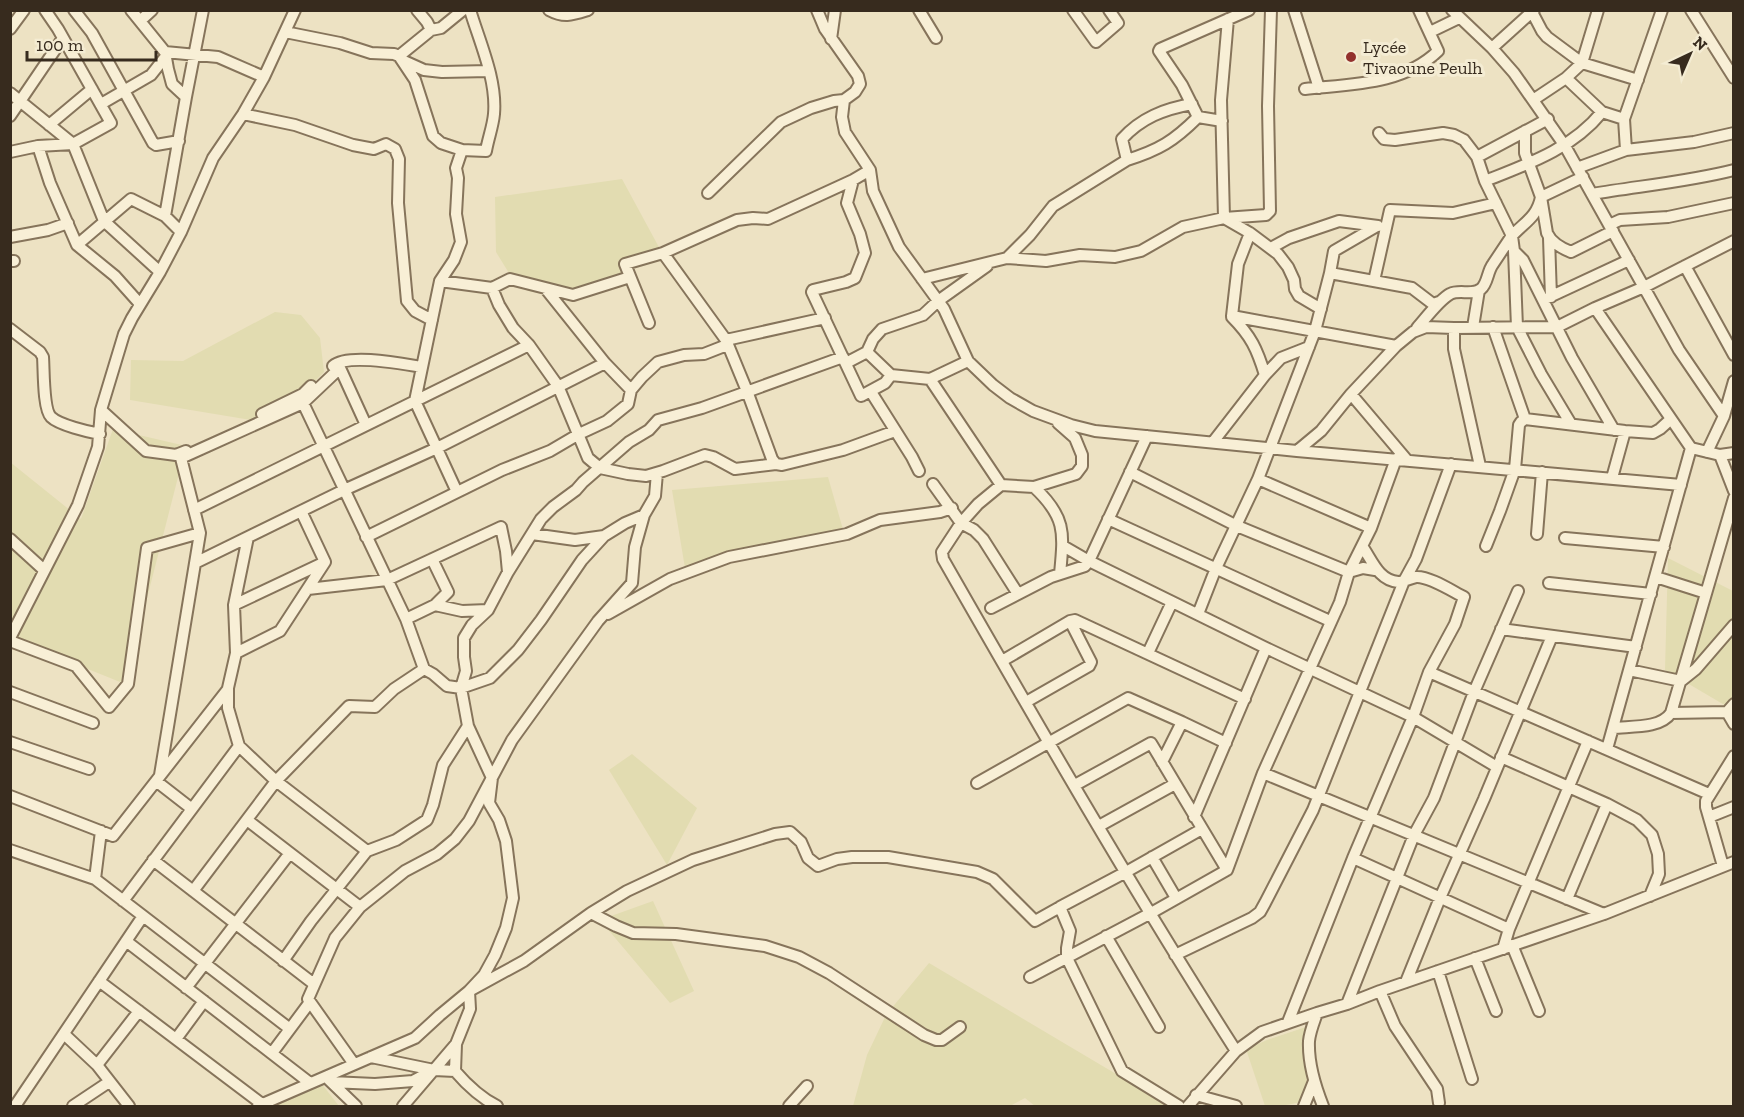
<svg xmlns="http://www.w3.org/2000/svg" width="1744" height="1117" font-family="'Zilla Slab',serif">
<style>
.farmland{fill:#e2dcb1}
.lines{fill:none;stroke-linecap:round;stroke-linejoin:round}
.minor-casing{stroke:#86745b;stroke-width:14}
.minor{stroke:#f8efd6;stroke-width:10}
.poi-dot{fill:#93312d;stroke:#f4ecd3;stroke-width:2}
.labels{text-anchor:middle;stroke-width:6;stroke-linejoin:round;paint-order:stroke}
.poi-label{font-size:18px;fill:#372b1e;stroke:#f4ecd3;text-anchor:start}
</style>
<rect width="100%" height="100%" fill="#ede2c3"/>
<path class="farmland" d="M622 179 661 251 574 300 528 291 512 278 496 252 495 197Z
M275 312 301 315 320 338 324 372 301 395 251 420 130 400 131 360 183 361Z
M113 429 186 446 125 684 11 638 10 462 81 519Z
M828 477 844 533 744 557 686 574 672 490Z
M1668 558 1733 591V710L1665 670Z
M632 754 697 808 667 865 609 770Z
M653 901 694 991 670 1003 600 920Z
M929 963 1170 1106H1035L1025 1098 1010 1106H853L867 1055 886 1015Z
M1306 1027 1307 1101 1281 1106H1265L1246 1049 1267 1040Z
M321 1083 339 1106H267Z"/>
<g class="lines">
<g class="minor-casing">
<path id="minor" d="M74 10 92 33 153 143 156 145 179 141
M131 10 165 52 168 69 172 84 186 97
M549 10C564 18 572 15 588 10
M817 10 825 29 858 76 860 84 855 92 844 100 842 117 845 132 870 170 873 191 899 247 944 309 968 361 993 385 1010 398 1033 411 1071 425 1095 431 1297 451 1681 485
M919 10 936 38
M1073 10 1096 42 1118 23 1109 10
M1294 10 1319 88
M1452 10 1492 48 1514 73 1565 146 1679 350 1724 416
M1691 10 1734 78
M1532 12 1542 31 1547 37 1582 63 1638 80
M1228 19 1221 100 1224 218 1250 233
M140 21 152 10
M10 29 24 10
M431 30 441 28 463 10
M285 32 340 43 371 53 394 54 399 56 415 80 433 136 441 143 462 150
M1430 32 1459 18
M831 39 835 10
M1492 48 1534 10
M165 52 218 57 264 77
M399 56 431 30 427 22 417 10
M404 61 424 70 442 72 489 71
M1566 78 1602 112 1624 119
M1305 89C1351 84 1403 85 1438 51L1419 10
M10 93 73 144 104 221 160 272
M1533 100 1566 78 1582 63 1598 10
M101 104 151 75 166 56
M243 114 295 125 353 145 374 149 386 144 395 149 399 159 398 203 407 301 415 311 432 320
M10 116 63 38
M1198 117 1182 85 1159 51 1160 49 1249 10
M1198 117 1222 121
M49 125 92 89
M1379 133 1384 139 1395 140 1443 133 1454 135 1464 140 1477 157 1485 181 1512 236 1514 251 1523 260 1572 358 1614 430
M38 146 50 183 77 245 115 276 140 304
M1626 150 1624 119 1662 10
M10 152 38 146 73 144 111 123 58 29 45 10
M1477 157 1548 119
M1127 160C1159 150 1174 141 1198 117
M1577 168 1626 150 1694 142 1734 133
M1583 177 1541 197 1547 233C1551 242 1561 248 1571 252L1613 231
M853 180 847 203 860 234 865 253 855 278 846 282 813 290 812 292 861 396 885 383 891 375 930 379 968 361
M1485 181C1528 164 1572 149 1602 112
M708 193 781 122 811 108 834 101 844 100
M1592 194C1639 186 1687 182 1734 170
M165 216 186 97 203 10
M1609 225 1620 220 1668 217 1734 203
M10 237 48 230 68 223
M1549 238 1551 297
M77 245 131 199 165 216 181 232
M1271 248 1289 238 1339 221 1378 226
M1514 251 1517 327 1541 374 1571 424
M663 253 726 340 747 391 772 459 776 464 782 465 843 450 895 431
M1007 258 1030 235 1053 206 1127 160 1122 139C1141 118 1164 109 1192 104
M10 261H14
M1685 266 1734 355
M1330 273 1412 288 1433 304 1439 302
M922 279 1007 258 1046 261 1080 255 1115 257 1141 251 1183 227 1224 218 1266 215 1270 211 1268 106 1271 10
M440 281 492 288 510 279 573 295 630 277
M1374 281 1390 210 1453 213 1496 203
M492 288 499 305 513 328 529 345 558 386 588 458 600 468 628 474 646 476 663 471 705 455 713 457 735 469 776 464
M545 288 605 363 631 390
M1543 300 1629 260
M1595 308 1691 448 1720 455 1734 453
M1232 316 1238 264 1250 233 1278 254 1288 267 1294 280 1295 289 1299 296 1321 309
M1232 316 1396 346
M1232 317C1251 336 1257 349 1265 375
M649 323 625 264 663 253 737 220 753 218 768 219 853 180 870 170
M1473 327 1479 290
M1493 327 1525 419
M1417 328C1426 318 1439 300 1450 294 1460 289 1472 296 1481 289 1488 283 1487 272 1493 264 1499 255 1505 246 1511 237 1523 223 1537 218 1541 197L1525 153V131
M1454 328V349L1480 466
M10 329 40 352 43 357C44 370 43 409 51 417 59 425 89 432 100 434
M726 340 825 318
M867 352 891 375
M846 363 867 352 873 339 882 329 923 315 938 301 987 266
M333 366C348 353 403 364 422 367
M930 379 1001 485
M871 392 912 457 919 471
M1351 394 1406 459
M303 403 406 619 424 669 433 674 447 686 461 688 490 678 518 650 541 620 582 560 604 536 625 523 644 515 655 496 657 473
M101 410 146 451 176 455 186 451
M262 414 303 394 311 386
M1525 419 1625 431 1653 433 1660 429 1671 419
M1058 423 1075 438 1082 455V466L1076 474 1034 487 1001 485 978 504 961 523 942 552 943 559C1038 725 1133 890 1236 1051
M1213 442 1265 375 1281 358 1309 347
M1297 451 1321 431 1351 394 1396 346 1413 332 1426 327 1454 328 1557 327 1595 308 1644 287 1734 241
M1707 452 1724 416 1734 381
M1720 455 1734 491
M1130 472 1237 526 1349 572 1363 568 1375 570
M1612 478 1625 431
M933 484 961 523 974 530 983 539 1018 594
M1034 487C1066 517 1064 532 1060 574
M457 492 415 401 440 281 454 260 461 242 456 214 458 178 456 168 462 150 486 151C488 139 493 126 494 114 497 80 480 43 470 10
M194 510 529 345
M301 511 325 562
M1108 519 1330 621
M1371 528 1258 479 1315 331 1330 273 1334 251 1377 226
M532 534 575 540 604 536
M1537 534 1542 472
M248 537 234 605 236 653 228 688V708L239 746 276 781 367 851 311 921 283 961
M366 537 502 470 550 451 579 434 607 421 628 404 631 390 642 377 658 362 684 355 704 354 727 345
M1565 538 1664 547
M10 539 44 570
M1063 546 1089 561 1266 648 1413 717 1429 672 1455 624 1464 597C1452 591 1429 576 1416 577 1410 578 1404 582 1398 582 1378 580 1372 560 1362 546
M1486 546 1500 511 1515 469 1519 425 1521 422 1525 419
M432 559 448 592 435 605
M195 563 344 490 437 448 605 363
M508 572 541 519 553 507 576 490 583 482 629 442 649 430 658 420 702 408 843 357
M1656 577 1706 593
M1549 583 1651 594
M308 589 387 580 501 527 506 551 508 572 488 610 472 625 464 638V657L466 671 461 688 468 726 443 765 433 805 427 820 396 840 367 851
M234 605 325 562
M991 608 1051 577 1085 566 1089 561 1147 436
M608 614 670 579 729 557 847 534 880 520 940 512 952 508
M1198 614 1216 568 1258 479
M406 619 435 605 462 611 488 610
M1501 629 1636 647
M10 638 78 505 98 447 101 410 124 334 132 318 160 272 181 232 213 158 243 114 264 77 295 10
M10 641 76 666 109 707 128 684 147 548 200 533
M236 653 280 631 325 562
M1148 653 1172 602
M1002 661 1070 621 1075 620 1245 699
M1629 670 1681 681 1696 669 1734 625
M1429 672 1709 794
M10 692 93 723
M1026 702 1089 666 1091 662 1070 621
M1727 712 1734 724
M1671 713 1727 712 1734 704
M468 726 492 778 489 803 499 820 506 841 513 898 506 928 495 955 484 975 469 991 470 1009 456 1044 455 1071C467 1085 481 1098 497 1106
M1613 728C1631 726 1660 729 1671 713L1734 498
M10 742 89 769
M1607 749 1691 448
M1501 757 1607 804 1637 820 1652 835 1658 854 1659 874 1650 896
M1162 762 1182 722
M1263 773 1604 914
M160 775 200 533 181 458 303 403 340 368 366 425
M156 781 192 809
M977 783 1128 698 1182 722 1226 743
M10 796 113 836 228 689
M1194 817 1266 648
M1709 817 1734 807
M247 820 360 907
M1099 826 1175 784
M10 850 95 879 290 1029
M1152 857 1176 898
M1353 858 1509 929
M153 860 314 984
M1723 866 1706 807V801L1734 756
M1227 870 1263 773 1340 602 1349 572 1371 528 1396 459
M95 879 101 831
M193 891 276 781 349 706 375 707 394 689 424 669
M1567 899 1607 804
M123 901 239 746
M591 913 616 926 633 933 676 934 765 946 799 957 829 973 924 1035 936 1040H942L960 1027
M1106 936 1159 1027
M126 941 310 1083
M1512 945 1539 1011
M1503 949 1509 929 1588 741
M1175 955 1252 918 1260 912 1265 903 1313 810 1404 581 1416 559 1451 464
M1475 958 1496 1011
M1438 971 1472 1079
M1030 977 1151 913 1227 870 1151 743 1075 785
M99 981 262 1104
M1406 982 1440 898 1484 799 1552 636
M186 988 290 853
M1380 991 1395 1026 1437 1089 1439 1103
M1347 1004 1414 835 1434 798 1474 692 1518 591
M1317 1013C1314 1022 1310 1031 1309 1041 1308 1063 1315 1086 1323 1106
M1288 1022 1353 858 1413 717 1497 767
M64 1034 97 1065 129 1106
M176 1039 204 1001
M272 1053 310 1002
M371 1057 434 1070
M354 1064 308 999 335 938 360 907 405 871 437 854 455 839 469 821 512 740 598 621 632 583 635 547 644 515
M97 1065 139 1011
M329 1080 356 1106
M331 1082 375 1084 413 1081 434 1070 455 1071
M1196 1095 1236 1106
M15 1106 143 916
M73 1106 109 1082
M258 1106 415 1038 440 1015 469 991 524 961 591 913 627 891 693 860 775 834 790 832 801 842 808 858 818 866 837 859 852 857H888L977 872 993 879 1035 921 1060 907
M403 1106 456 1044
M789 1106 807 1086
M1179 1106 1122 1071 1067 958V948L1070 931 1060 907 1126 872 1202 829
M1188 1106 1236 1051 1262 1032 1317 1013 1347 1004 1380 991 1604 914 1734 862
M1304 1106 1314 1081"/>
</g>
<use href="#minor" class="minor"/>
</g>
<circle class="poi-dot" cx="1351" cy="57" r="6"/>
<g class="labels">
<g class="poi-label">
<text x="1363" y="53">Lycée<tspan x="1363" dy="21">Tivaoune Peulh</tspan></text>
</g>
</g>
<rect width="1744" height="1117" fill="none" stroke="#372b1e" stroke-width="24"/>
<g transform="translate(1690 54) rotate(44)" stroke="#f4ecd3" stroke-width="4.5" paint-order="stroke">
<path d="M0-4.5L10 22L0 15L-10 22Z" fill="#372b1e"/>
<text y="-9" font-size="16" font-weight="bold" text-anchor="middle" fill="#372b1e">N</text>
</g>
<path d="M27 51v9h129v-9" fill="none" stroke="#372b1e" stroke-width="3"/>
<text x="36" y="51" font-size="18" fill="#372b1e" stroke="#f4ecd3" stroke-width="4.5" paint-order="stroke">100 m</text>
</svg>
